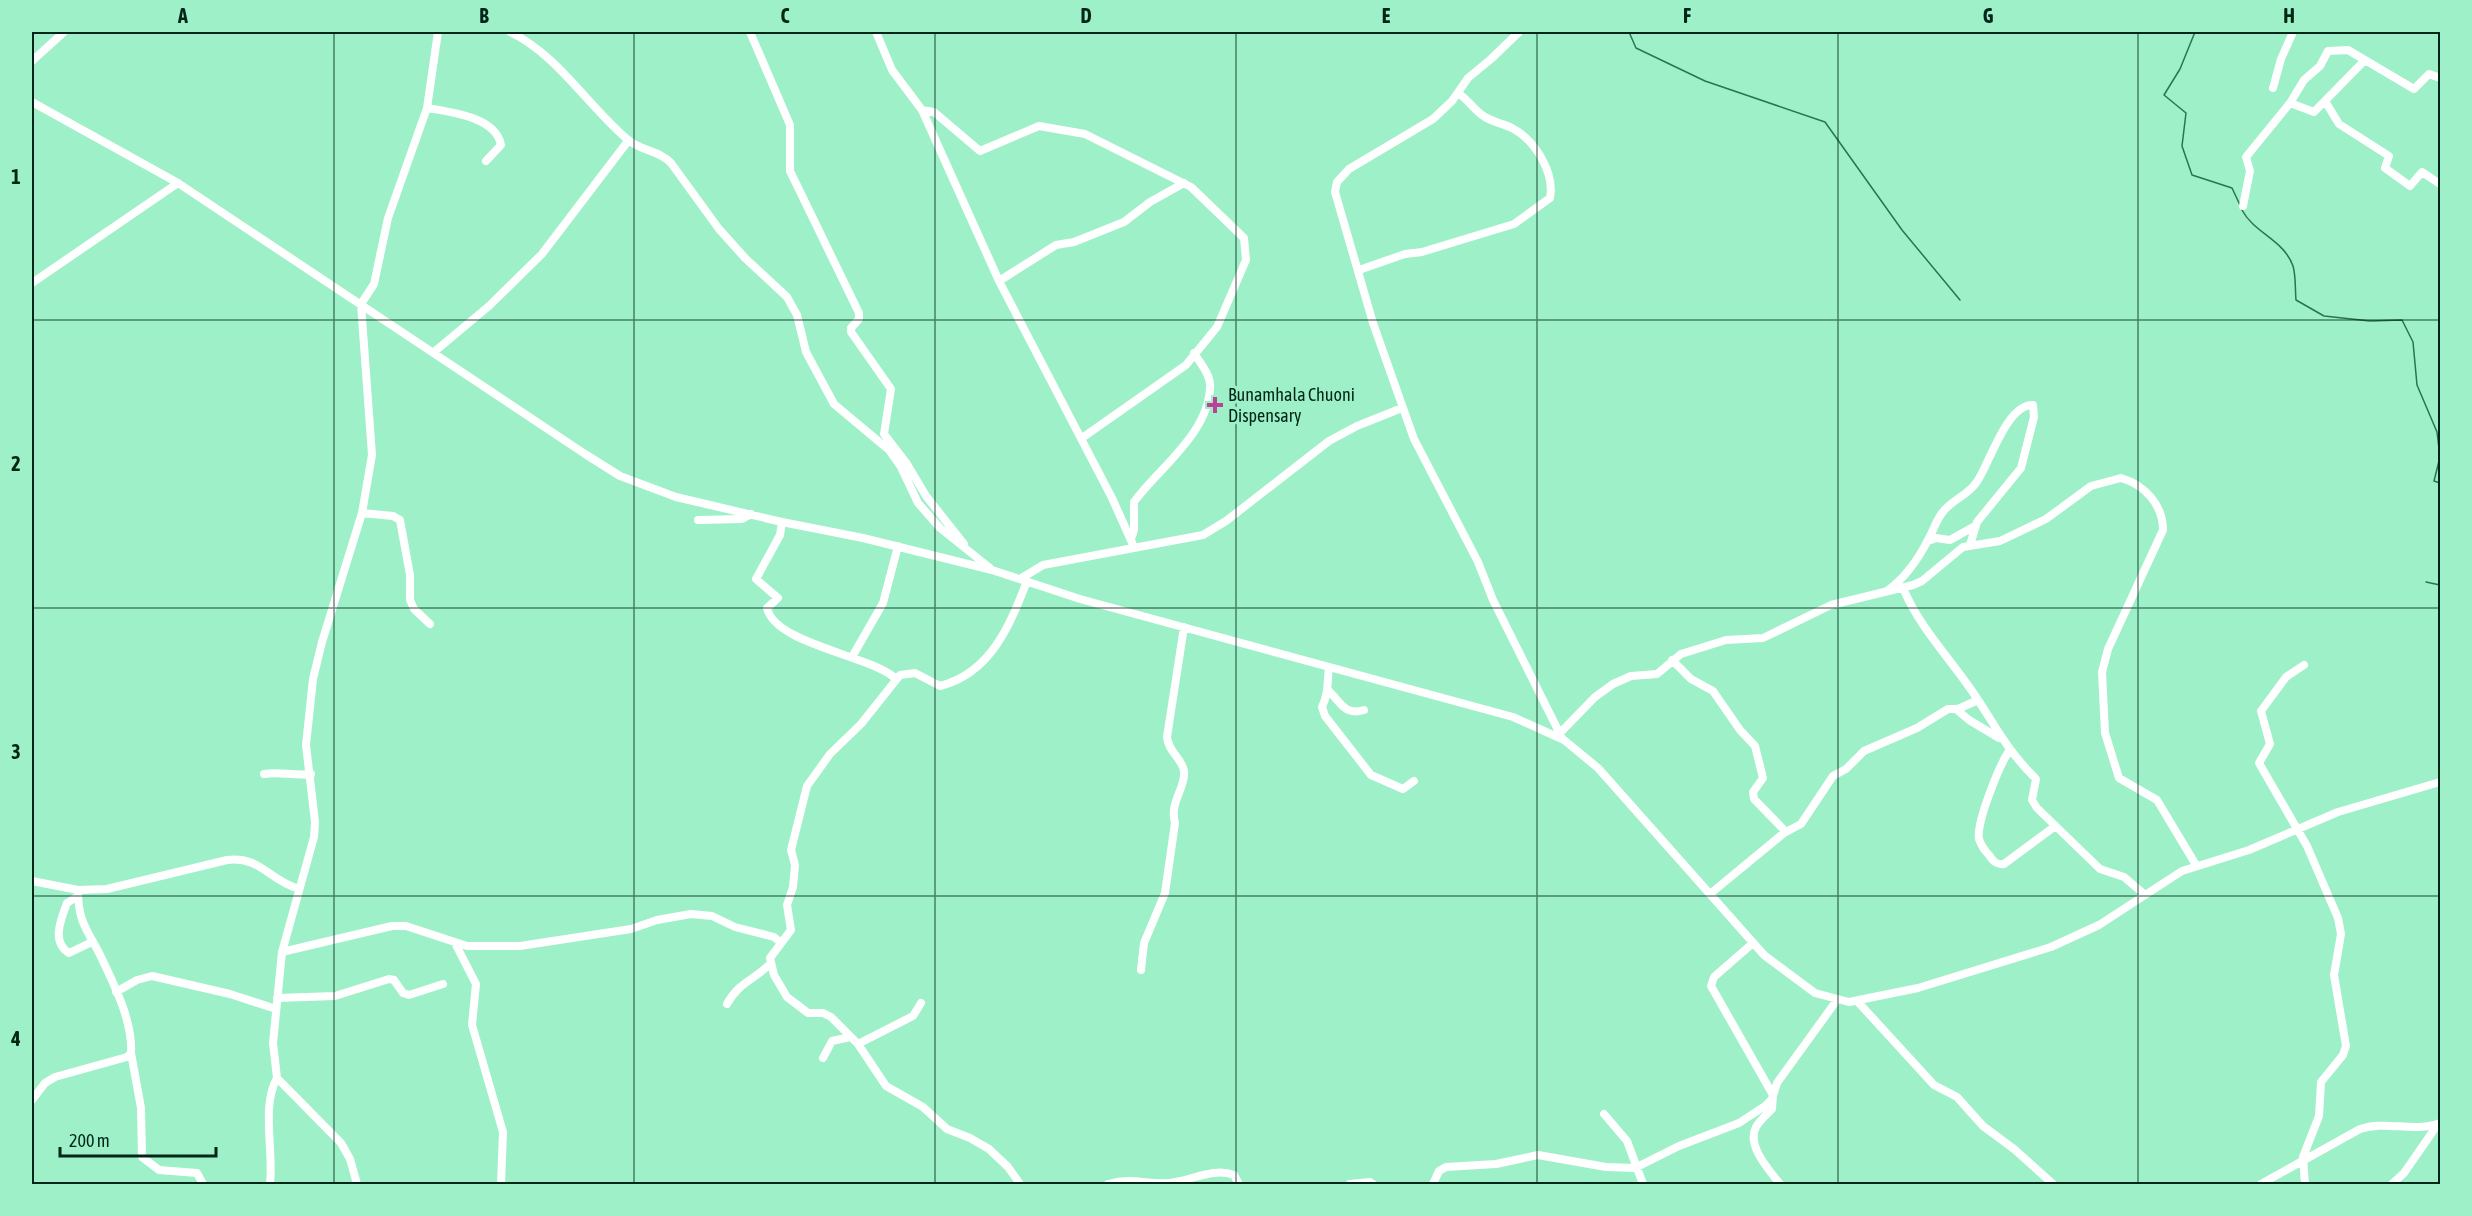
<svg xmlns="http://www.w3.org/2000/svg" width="2472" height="1216" font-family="'Asap Condensed',sans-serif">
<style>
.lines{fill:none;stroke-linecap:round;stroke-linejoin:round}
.stream{stroke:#267554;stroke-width:1.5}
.minor{stroke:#fff;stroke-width:8}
.grid{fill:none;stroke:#022617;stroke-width:1.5;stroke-opacity:0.55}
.poi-dot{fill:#bb4296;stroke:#9df0c7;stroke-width:2}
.labels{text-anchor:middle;stroke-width:6;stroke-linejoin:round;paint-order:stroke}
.poi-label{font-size:18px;fill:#022617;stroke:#9df0c7;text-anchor:start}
.neatline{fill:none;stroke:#022617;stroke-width:2}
.grid-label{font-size:20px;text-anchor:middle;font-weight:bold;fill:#022617}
</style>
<rect width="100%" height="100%" fill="#9df0c7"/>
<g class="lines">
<path class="stream" d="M1629 32 1636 48 1705 81 1825 122 1902 230 1960 300
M2195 32 2180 69 2164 95 2186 113 2182 146 2192 175 2232 188 2240 205
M2242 210C2254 233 2284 240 2293 266 2296 276 2295 289 2296 300L2324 316 2370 321 2402 320 2413 342 2417 385 2437 432 2440 457 2434 481 2440 483
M2426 582 2440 585"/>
<path class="minor" d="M510 32C558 55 587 105 627 139 640 151 659 150 671 163L719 229 745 258 787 297 797 315 806 352 834 404 889 450 901 467 918 503 940 528 990 568
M750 32 790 125V171L859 313V319L851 328V332L891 389 884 434 907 464 926 496 964 544
M876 32 892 70 922 110 999 281 1112 498 1134 547
M1519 32 1491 59 1468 78 1452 101 1433 119 1349 169 1337 182 1335 192 1373 323 1414 439 1478 562 1493 600 1562 738
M32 61 64 32
M2273 88 2281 59 2293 32
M2325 101 2339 124 2389 156 2385 168 2410 186 2422 172 2440 184
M32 102 178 183 585 454 620 476 676 497 782 522 863 538 992 570 1080 599 1513 717 1564 740 1598 768 1764 955 1815 993 1849 1002 1918 988 2051 947 2099 925 2182 871 2249 850 2338 812 2440 782
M2290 103 2314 112 2365 60
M427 108C451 112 496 117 501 145L486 161
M922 110 934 112 980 151 1039 126 1085 134 1191 187 1244 238 1246 260 1217 327 1186 365 1082 438
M2243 206 2250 171 2246 157 2290 103 2304 80 2320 66 2328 51 2348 50 2414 89 2429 74 2440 78
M1359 270 1405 254 1422 252 1514 224 1550 198C1555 173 1535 140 1512 128 1502 123 1491 122 1482 115 1473 108 1467 99 1458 93
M999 281 1056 245 1074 242 1124 222 1150 202 1184 183
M32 283 178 183
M434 352 489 306 542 254 628 141
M362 513 393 516 400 520 410 575V600L414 609 430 624
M698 520 742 519 751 514
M782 522 780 535 756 579 778 598 767 608C775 644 869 655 895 678
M1131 539 1134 530V502C1159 468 1209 433 1210 387 1211 375 1200 363 1194 353
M1928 541 1936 538 1950 540 1975 526
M1020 579 1043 565 1203 535 1226 521 1329 441 1357 426 1402 408
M1903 588C1921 631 1954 662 1978 700 1999 732 2008 751 2036 779L2032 800 2037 808 2100 869 2124 877 2144 894
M1887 591C1905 578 1919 558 1929 538 1934 529 1936 521 1942 513 1951 500 1967 496 1976 483 1989 466 2006 404 2033 405L2034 417 2021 468 1977 522 1970 545
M852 657 883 603 898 546
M1672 660 1691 679 1713 691 1740 730 1755 746 1763 778 1753 792 1754 799 1786 832
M2304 665 2286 677 2261 711 2270 744 2259 763 2307 846 2338 918 2341 934 2334 975 2346 1046 2343 1055 2321 1082 2319 1116 2303 1157 2305 1184
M1329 667C1327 683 1329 692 1322 707L1325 716 1371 775 1403 789 1414 781
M1329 691C1341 703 1345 716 1364 710
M1956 709 1969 720 1999 738
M1559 734 1595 697 1613 684 1631 676 1657 674 1681 654 1726 640 1763 638 1831 605 1913 585 1922 581 1963 547 2000 541 2046 519 2091 486 2121 478C2145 485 2163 505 2163 530L2108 649 2102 672 2105 733 2119 778 2157 800 2196 865
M2009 751C1999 766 1976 823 1979 839 1981 845 1985 851 1989 855 1993 861 1996 865 2004 864L2054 827
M264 774C280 771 292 776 311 774
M32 881 78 890 107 889 227 860C261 856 268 880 299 889
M1710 894 1784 833 1801 824 1833 776 1846 769 1864 751 1917 728 1948 709H1958L1978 700
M78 896 67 903C61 919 51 942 69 953L92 942
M455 943 476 984 472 1025 503 1132 501 1184
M1753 943 1714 977 1711 986 1773 1095 1772 1109C1767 1114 1759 1121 1756 1127 1746 1146 1770 1171 1780 1184
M282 952 392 926H406L467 946H520L631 929 657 920 691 914 712 916 735 927 774 937 780 942
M1141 970 1144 943 1165 893 1175 823C1169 802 1186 788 1184 771 1182 758 1168 752 1167 737L1184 627
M116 992 137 980 152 976 230 994 276 1009
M277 998 335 996 389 979 394 980 403 993 409 995 443 984
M1858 1002 1934 1085 1957 1097 1983 1126 2014 1149 2053 1184
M727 1004C739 982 754 980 770 964
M858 1044 913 1016 921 1003
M131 1053 141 1108 142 1157 159 1170 197 1173 203 1184
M823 1058 832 1041 850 1037
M32 1100 45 1083 55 1077 127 1057 131 1053C133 1023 115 986 102 959 89 931 78 925 78 890
M1604 1114 1627 1141 1643 1184
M270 1184C274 1152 261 1106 277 1078
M357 1184 350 1159 341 1143 277 1078 273 1043 282 952 314 837 315 822 306 745 313 679 322 642 362 513 372 455 361 304 374 284 388 218 427 108 438 32
M1020 1184 1008 1167 989 1149 970 1138 947 1129 923 1107 886 1086 858 1044 831 1017 823 1013H808L787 997 774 975 770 958 791 930 787 905 793 887 795 865 791 850 807 786 830 754 861 724 900 675 915 673 940 686C991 673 1010 625 1027 581
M1108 1184C1135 1177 1146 1185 1169 1183 1190 1181 1214 1167 1234 1175L1239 1184
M1350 1184 1370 1182 1373 1184
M1433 1184 1439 1171 1446 1167 1496 1164 1538 1155 1606 1167 1635 1168 1679 1146 1739 1123 1765 1106 1772 1099 1777 1083 1837 1000
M2261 1184 2360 1129C2386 1120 2414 1133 2440 1123
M2392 1184 2404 1173 2438 1124"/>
</g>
<path class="grid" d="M334 32V1184M634 32V1184M935 32V1184M1236 32V1184M1537 32V1184M1838 32V1184M2138 32V1184M32 320H2440M32 608H2440M32 896H2440"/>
<path class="poi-dot" d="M1212 396h6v6h6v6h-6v6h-6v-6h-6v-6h6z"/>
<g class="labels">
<g class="poi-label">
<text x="1228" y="401">Bunamhala Chuoni<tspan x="1228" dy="21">Dispensary</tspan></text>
</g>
</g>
<rect width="2472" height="1216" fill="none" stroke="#9df0c7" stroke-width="66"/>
<path d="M60 1147v9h156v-9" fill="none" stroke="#022617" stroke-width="3"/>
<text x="69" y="1147" font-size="18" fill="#022617" stroke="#9df0c7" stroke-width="4.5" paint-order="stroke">200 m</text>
<rect x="33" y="33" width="2406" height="1150" class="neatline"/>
<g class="grid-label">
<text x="183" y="23">A</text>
<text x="484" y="23">B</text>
<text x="785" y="23">C</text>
<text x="1086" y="23">D</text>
<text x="1386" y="23">E</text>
<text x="1687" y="23">F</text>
<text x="1988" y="23">G</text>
<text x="2289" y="23">H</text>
<text x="16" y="184">1</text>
<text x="16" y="471">2</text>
<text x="16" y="759">3</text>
<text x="16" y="1046">4</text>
</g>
</svg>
